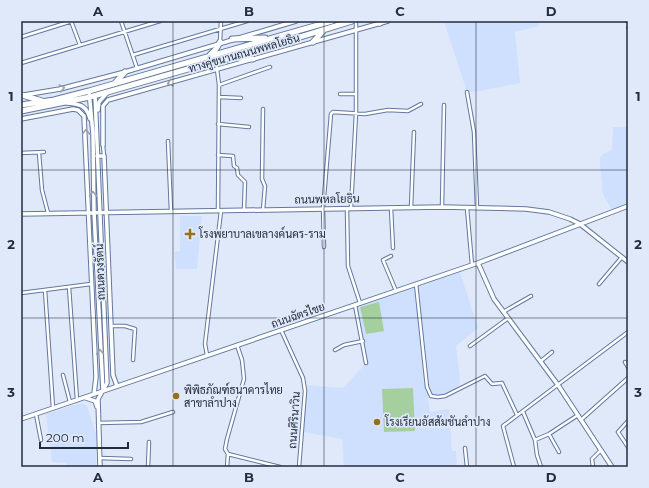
<svg xmlns="http://www.w3.org/2000/svg" width="649" height="488" font-family="Montserrat,Sarabun,sans-serif">
<style>
.built{fill:#cfe0fe}
.green{fill:#a5cf9f}
.lines{fill:none;stroke-linecap:round;stroke-linejoin:round}
.street-casing{stroke:#62789e;stroke-width:4.5}
.secondary-casing{stroke:#62789e;stroke-width:5.5}
.highway-casing{stroke:#62789e;stroke-width:7}
.street{stroke:#fff;stroke-width:2.5}
.secondary{stroke:#fff;stroke-width:3.5}
.highway{stroke:#fff;stroke-width:5}
.rail{stroke:#404a5a;stroke-width:1;stroke-dasharray:2 4;stroke-linecap:butt}
.oneway{stroke:#9ca0a7}
.grid{fill:none;stroke:#232c3c;stroke-width:1;stroke-opacity:0.55}
.poi-dot{fill:#98701c;stroke:#dfe9fa;stroke-width:1.5}
.labels{text-anchor:middle;stroke-width:3.5;stroke-linejoin:round;paint-order:stroke}
.street-label{font-size:11px;fill:#232c3c;stroke:#dfe9fa}
.poi-label{font-size:11px;fill:#232c3c;stroke:#dfe9fa;text-anchor:start}
.neatline{fill:none;stroke:#232c3c;stroke-width:1.5}
.grid-label{font-size:13px;text-anchor:middle;font-weight:bold;fill:#232c3c}
</style>
<rect width="100%" height="100%" fill="#dfe9fa"/>
<path class="built" d="M444 21H539V26L515 32 520 83 475 92H467Z
M613 127H628V203L612 210 603 194 600 164V158L603 154 612 150Z
M180 216H202L197 269H176L174 252 180 251Z
M459 269 478 328 456 346 460 378 459 388 438 397 431 396 427 389 430 412 449 409 452 451H456L457 467H344L342 439 303 432 307 385 343 388 366 363 355 305Z
M81 403 87 406 96 434V467H68L66 463 52 462 46 414Z"/>
<path class="green" d="M379 302 384 331 366 334 360 307Z
M413 388 415 431 384 432 382 389Z"/>
<g class="lines">
<g class="street-casing">
<path id="street" d="M71 21 80 45
M121 21 137 68
M21 37 72 21
M220 42 221 21
M133 55 247 21
M216 61 219 85 218 210
M21 63 160 21
M219 85 270 67
M467 92 474 132 477 208
M340 94H356
M219 97 241 98
M218 124 249 127
M168 141 171 211
M103 145 104 156
M21 153 44 152
M39 153 42 190 48 213
M218 155 233 156 234 166 237 168 238 175 245 182 244 210
M442 207 444 105
M351 208 356 113V21
M391 208 393 248
M411 208 414 132
M467 208 472 265
M347 209 348 266 360 303
M263 210 265 186 262 179 263 109
M324 247 323 209 331 114 333 112 365 114 388 110 408 111 421 104
M391 256 383 260 396 291
M416 284 427 387 431 396 438 397 445 396 485 376 492 384 502 383 517 415
M599 284 622 257
M69 287 77 400
M45 290 53 408
M21 293 91 284
M355 305 366 363
M503 312 531 296
M111 326H125L135 329 133 360
M281 330 303 378 305 391 299 467
M470 346 507 319
M335 350 344 345 363 341
M207 355 205 344 221 211
M541 361 552 352
M625 362 628 367
M63 375 70 402
M523 412 535 440 537 455 541 467
M36 414 41 440
M582 419 628 378
M628 421 618 432 628 447
M98 423 141 422 173 412
M549 434 559 452
M535 440 549 434 578 415
M465 448 467 467
M228 454 225 449 227 439 244 379 242 360 237 345
M99 458 131 459
M148 467 149 442
M227 467 228 454 280 467
M514 467 503 426 628 332
M593 467 592 459 601 450"/>
</g>
<g class="secondary-casing">
<path id="secondary" d="M89 91 93 134 94 212 103 391
M24 95 60 89 125 72 296 21
M95 95 107 383 98 399 100 467
M67 103C79 104 87 105 90 119
M98 110 99 102 107 93
M21 119 73 109 78 110 84 116 96 377 94 394
M103 145V106L108 100 388 21
M97 156H104L113 375 117 386
M21 214 442 207 526 209 549 212 570 219 580 224 628 262
M478 263 494 299 558 385 612 467
M86 398 95 401 97 407
M21 419 478 263 628 206"/>
</g>
<g class="highway-casing">
<path id="highway" d="M380 23 383 21
M232 39 265 38
M313 42 323 31
M210 55 216 49 220 42
M236 58 253 59
M115 83 125 72
M22 95 42 101
M21 105 54 100 89 91 332 21
M21 111 90 97 216 61 232 58 352 21"/>
</g>
<use href="#street" class="street"/>
<use href="#secondary" class="secondary"/>
<use href="#highway" class="highway"/>
<path class="rail" d="M625 21 628 32"/>
</g>
<defs><path id="oneway-chevron" d="M-2-3.5L2.5 0L-2 3.5" fill="none" stroke-width="1.6" stroke-linecap="round" stroke-linejoin="round"/></defs>
<g class="oneway">
<use href="#oneway-chevron" transform="translate(170 83) rotate(164)"/>
<use href="#oneway-chevron" transform="translate(62 88) rotate(-13)"/>
<use href="#oneway-chevron" transform="translate(86 132) rotate(-91)"/>
<use href="#oneway-chevron" transform="translate(93 194) rotate(-92)"/>
<use href="#oneway-chevron" transform="translate(100 352) rotate(-92)"/>
</g>
<path class="grid" d="M173 21V467M324 21V467M476 21V467M21 170H628M21 318H628"/>
<g class="poi-dot">
<path d="M188 228h4v4h4v4h-4v4h-4v-4h-4v-4h4z"/>
<circle cx="176" cy="396" r="4"/>
<circle cx="377" cy="422" r="4"/>
</g>
<g class="labels">
<g class="street-label">
<text transform="translate(244 53) rotate(-16)" y="4">ทางคู่ขนานถนนพหลโยธิน</text>
<text transform="translate(327 199) rotate(-1)" y="4">ถนนพหลโยธิน</text>
<text transform="translate(100 272) rotate(-92)" y="4">ถนนดวงรัตน์</text>
<text transform="translate(298 315) rotate(-19)" y="4">ถนนฉัตรไชย</text>
<text transform="translate(294 420) rotate(-86)" y="4">ถนนศิรินาวิน</text>
</g>
<g class="poi-label">
<text x="199" y="238">โรงพยาบาลเขลางค์นคร-ราม</text>
<text x="184" y="394">พิพิธภัณฑ์ธนาคารไทย<tspan x="184" dy="13">สาขาลำปาง</tspan></text>
<text x="385" y="426">โรงเรียนอัสสัมชันลำปาง</text>
</g>
</g>
<rect width="649" height="488" fill="none" stroke="#dfe9fa" stroke-width="44"/>
<path d="M40 442v6h88v-6" fill="none" stroke="#232c3c" stroke-width="2"/>
<text x="46" y="442" font-size="12" fill="#232c3c" stroke="#dfe9fa" stroke-width="3" paint-order="stroke">200 m</text>
<rect x="22" y="22" width="605" height="444" class="neatline"/>
<g class="grid-label">
<text x="98" y="16">A</text>
<text x="249" y="16">B</text>
<text x="400" y="16">C</text>
<text x="551" y="16">D</text>
<text x="11" y="101">1</text>
<text x="638" y="101">1</text>
<text x="11" y="249">2</text>
<text x="638" y="249">2</text>
<text x="11" y="397">3</text>
<text x="638" y="397">3</text>
<text x="98" y="482">A</text>
<text x="249" y="482">B</text>
<text x="400" y="482">C</text>
<text x="551" y="482">D</text>
</g>
</svg>
